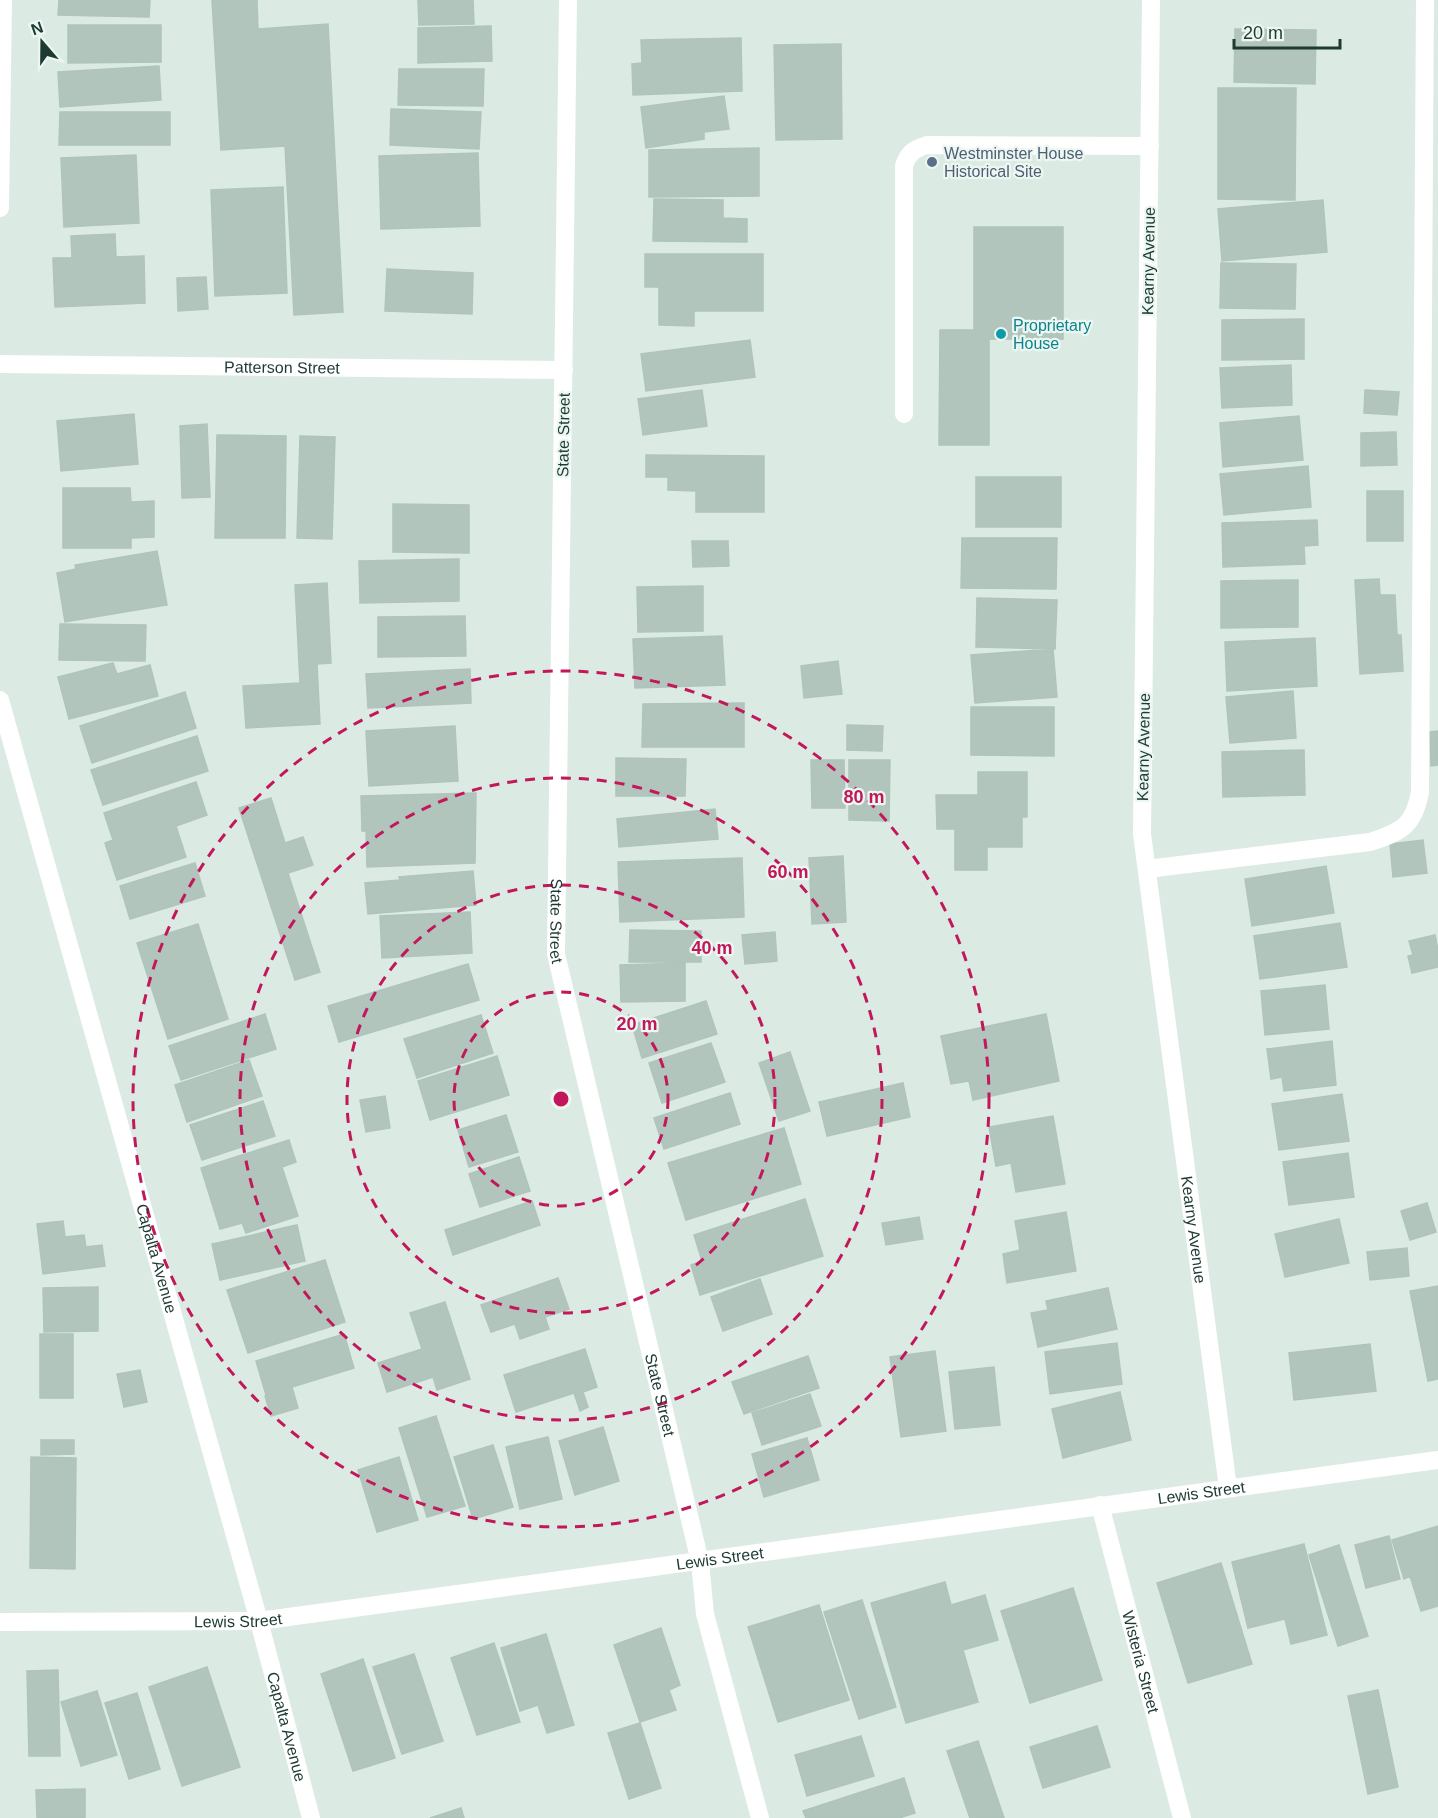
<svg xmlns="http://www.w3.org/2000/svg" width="1438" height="1818" font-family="Helvetica,sans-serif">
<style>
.building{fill:#b2c5bd;stroke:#afc4bb;stroke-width:1.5}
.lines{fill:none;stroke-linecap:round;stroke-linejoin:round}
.lane{stroke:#fff;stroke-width:18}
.street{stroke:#fff;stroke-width:18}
.ring{fill:none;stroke:#c2185b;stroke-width:3;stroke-dasharray:10 8}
.service-dot{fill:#5c6f8a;stroke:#edf7f2;stroke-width:2}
.culture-dot{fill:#0f9aa8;stroke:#edf7f2;stroke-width:2}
.labels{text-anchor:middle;stroke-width:4.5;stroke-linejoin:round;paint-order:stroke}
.service-label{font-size:16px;fill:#4e5e75;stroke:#edf7f2;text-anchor:start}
.street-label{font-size:16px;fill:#1d3a33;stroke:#edf7f2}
.culture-label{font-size:16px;fill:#0d838f;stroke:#edf7f2;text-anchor:start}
.centre{fill:#c2185b;stroke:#edf7f2;stroke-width:3}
.ring-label{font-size:18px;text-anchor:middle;font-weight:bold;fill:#c2185b;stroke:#edf7f2;stroke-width:4.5;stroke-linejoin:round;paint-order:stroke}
</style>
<rect width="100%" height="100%" fill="#dceae4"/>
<path class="building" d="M59 0H150L149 17 58 15Z
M212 0H257L258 29 328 24 343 312 294 315 285 146 221 150Z
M418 0H473L474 24 419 25Z
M68 25H161V62L68 63Z
M491 26 492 61 418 63V28Z
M1235 29 1316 30 1315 84 1234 82Z
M741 38 742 91 633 95 632 64 642 63 641 40Z
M841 44 842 139 776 140 774 45Z
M159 66 161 100 60 107 58 72Z
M399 69H484L483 106 398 105Z
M1218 88H1296L1295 200 1218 199Z
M724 96 729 129 704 132V139L646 148 641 107Z
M391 109 481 112 479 149 390 145Z
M60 112H170V145H59Z
M759 148V196L649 197V150Z
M478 153 480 226 381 229 379 156Z
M136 155 139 223 64 227 61 158Z
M283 187 287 293 215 296 211 190Z
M654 199 723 200V218L747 219V242L653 241Z
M1323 200 1327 252 1222 261 1218 209Z
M974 227H1063V339H989V445H939L940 330H974Z
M115 234 116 257 144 256 145 303 55 307 53 258H72L71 236Z
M645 254H763V311H694V326L659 325V287H645Z
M1221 263 1296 264 1295 309 1220 308Z
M387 269 473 273 472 314 385 311Z
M206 277 208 309 178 311 177 278Z
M1304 319V359L1222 360V320Z
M750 340 755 377 646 391 641 354Z
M1291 365 1292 405 1222 408 1220 368Z
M702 390 707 426 643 435 638 399Z
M1365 390 1399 392 1397 415 1364 413Z
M134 414 138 464 61 471 57 421Z
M1299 416 1303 460 1223 467 1220 423Z
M207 424 210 497 182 498 180 426Z
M1396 432 1397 465 1361 466V433Z
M217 435 286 436 285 538H215Z
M300 436 335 437 332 539 297 538Z
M646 455 764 456V512H696V491L668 490V477H646Z
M1308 466 1311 507 1224 515 1220 474Z
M976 477H1061V527H976Z
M63 488H130L131 502 154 501V537L131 538V548H63Z
M1367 491H1403V541H1367Z
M393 504 469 505V553L393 552Z
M1317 520 1318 545 1304 546 1305 564 1223 567 1222 523Z
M962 538H1057L1056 589 961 588Z
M692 541H728L729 566 693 567Z
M157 551 167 605 65 622 57 573 76 569 75 565Z
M459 559V601L360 603 359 561Z
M1379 579 1380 595H1395L1397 635H1401L1403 671 1360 674 1355 580Z
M1298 580V627L1221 628V581Z
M327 583 331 663 317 664 320 724 246 728 243 686 300 683 295 585Z
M703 586V631L638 632 637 587Z
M977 598 1057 600 1055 649 976 647Z
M465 616 466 656 378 657V617Z
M60 624 146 625 145 661 59 660Z
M722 636 725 685 635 688 633 639Z
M1315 638 1317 686 1227 691 1225 642Z
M1053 649 1057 697 975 703 971 655Z
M838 661 842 694 804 698 801 666Z
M113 663 117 674 150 665 158 696 69 719 58 677Z
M470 669 471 703 368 708 366 674Z
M1293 691 1296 738 1230 743 1226 697Z
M185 692 196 728 92 763 80 726Z
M744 703V747H642L643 704Z
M971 707H1054V756L971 755Z
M847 725 883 726 882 751 847 750Z
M455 726 458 781 369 786 366 731Z
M1438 731V765L1431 766 1430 732Z
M197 736 208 771 103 805 91 770Z
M1304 750 1305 795 1223 797 1222 752Z
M616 758 686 759 685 796H616Z
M811 760H844L845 808H812Z
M849 760H890L889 821 849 820Z
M978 772H1027V817H1022V847H987V870H955V829H937L936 795H978Z
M196 782 207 815 176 826 186 857 117 880 105 843 113 840 104 813Z
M476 793 475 863 367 867 366 831H362L361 796Z
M271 798 285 843 303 837 313 865 288 873 320 972 295 980 239 808Z
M715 809 718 839 619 847 617 819Z
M1423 840 1427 873 1393 877 1390 844Z
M843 856 846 922 812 924 809 858Z
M742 858 744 917 620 922 618 862Z
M195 863 205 896 130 919 120 886Z
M1326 866 1334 913 1252 926 1245 879Z
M473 871 476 905 368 914 365 883 400 880 399 877Z
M470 912 472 953 382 958 380 916Z
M1340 923 1347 967 1260 979 1254 936Z
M198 924 228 1019 168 1039 137 943Z
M630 930 701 931V962H629Z
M775 932 777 961 745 964 742 935Z
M1435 935 1438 949V967L1412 973 1408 956 1413 955 1409 941Z
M685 963V1001L621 1002 620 965Z
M468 964 479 1000 339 1042 328 1006Z
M1325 985 1329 1029 1265 1035 1261 991Z
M706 1001 717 1034 642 1058 632 1025Z
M265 1014 276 1049 181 1080 169 1046Z
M1046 1014 1059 1081 973 1100 969 1081 951 1084 941 1036Z
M481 1015 493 1053 417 1078 404 1039Z
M1332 1041 1336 1085 1284 1091 1282 1077 1271 1079 1267 1049Z
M711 1043 725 1082 662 1103 649 1063Z
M790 1052 810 1111 779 1121 759 1063Z
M497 1056 509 1095 430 1120 418 1081Z
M249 1060 262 1096 187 1122 175 1085Z
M903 1083 910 1117 827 1136 819 1102Z
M730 1093 740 1124 664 1149 654 1118Z
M1342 1094 1349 1141 1279 1150 1272 1104Z
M385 1096 390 1128 366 1132 360 1100Z
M263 1101 275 1136 202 1160 190 1125Z
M506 1115 518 1152 469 1167 458 1130Z
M1053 1116 1065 1184 1016 1192 1011 1163 996 1166 989 1127Z
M784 1128 801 1184 686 1220 668 1163Z
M289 1140 296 1162 282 1167 298 1216 246 1233 242 1223 220 1229 201 1168Z
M1348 1153 1354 1197 1289 1205 1283 1162Z
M519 1157 530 1191 480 1207 469 1174Z
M805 1199 823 1256 700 1295 691 1265 702 1261 694 1235Z
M532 1201 540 1225 453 1255 445 1230Z
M1427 1203 1436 1232 1410 1240 1401 1211Z
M1066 1212 1076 1271 1007 1283 1003 1254 1020 1250 1015 1221Z
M919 1217 923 1239 886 1245 882 1223Z
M1339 1219 1349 1263 1285 1277 1275 1234Z
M63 1221 65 1237 84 1235 86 1247 102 1245 105 1266 43 1274 37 1224Z
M297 1225 305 1261 220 1280 212 1244Z
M1407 1248 1409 1276 1370 1280 1367 1252Z
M325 1260 345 1322 248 1353 227 1290Z
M558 1278 569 1309 545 1317 549 1329 520 1339 515 1324 491 1332 481 1305Z
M760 1279 772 1314 723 1331 711 1297Z
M1438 1286V1379L1428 1381 1410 1291Z
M98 1287V1331L44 1332 43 1288Z
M1108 1288 1117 1329 1038 1347 1031 1313 1048 1310 1046 1301Z
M445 1302 470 1379 437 1390 433 1377 387 1392 378 1363 422 1349 410 1313Z
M40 1334H73V1398H40Z
M344 1334 354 1368 266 1395 256 1361Z
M1117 1343 1122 1384 1050 1394 1045 1352Z
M1370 1344 1376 1391 1294 1400 1289 1353Z
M585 1349 597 1387 583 1392 588 1407 580 1411 574 1393 516 1412 504 1375Z
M935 1351 946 1431 901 1437 890 1357Z
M808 1356 819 1388 744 1414 732 1382Z
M994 1367 1000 1425 955 1429 949 1372Z
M140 1370 147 1402 124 1407 117 1374Z
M292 1387 298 1408 271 1416 265 1396Z
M1120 1392 1131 1440 1063 1458 1052 1409Z
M810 1394 821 1426 762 1445 752 1413Z
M436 1416 465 1506 427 1517 399 1428Z
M603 1427 619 1481 575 1495 559 1441Z
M548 1437 562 1499 520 1509 506 1447Z
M807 1438 819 1480 764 1497 752 1454Z
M41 1440H74V1454L41 1455Z
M493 1445 513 1507 473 1519 454 1457Z
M31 1457 76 1458 75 1569 30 1568Z
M399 1457 418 1520 377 1532 358 1470Z
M1438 1526V1606L1421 1611 1410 1576 1404 1579 1392 1540Z
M1389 1536 1400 1579 1366 1588 1355 1545Z
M1304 1544 1327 1635 1291 1644 1285 1619 1248 1628 1232 1562Z
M1339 1545 1368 1636 1338 1646 1309 1555Z
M1221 1563 1252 1664 1188 1683 1157 1583Z
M945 1582 951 1605 985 1595 998 1640 963 1650 978 1702 906 1723 871 1603Z
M1073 1588 1102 1680 1030 1703 1001 1611Z
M862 1600 896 1707 859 1719 824 1612Z
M819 1605 849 1700 778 1722 748 1627Z
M661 1628 680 1685 669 1690 676 1710 640 1722 614 1645Z
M546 1634 574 1725 547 1733 538 1705 520 1711 501 1648Z
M494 1643 520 1722 477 1735 451 1658Z
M414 1654 443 1741 402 1754 373 1667Z
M363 1659 395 1758 353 1771 321 1674Z
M207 1667 240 1767 182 1786 149 1687Z
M58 1670 60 1756H29L27 1671Z
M1378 1690 1398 1787 1368 1794 1348 1696Z
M97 1691 117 1755 81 1766 61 1702Z
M137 1693 160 1769 129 1779 105 1703Z
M640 1723 661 1788 629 1799 608 1733Z
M1097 1726 1110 1767 1043 1788 1030 1747Z
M861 1736 874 1776 807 1796 795 1755Z
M978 1741 1004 1818H970L947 1751Z
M904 1778 915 1813 899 1818H806L803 1811Z
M85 1789V1818H37L36 1790Z
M461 1808 464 1818H430Z"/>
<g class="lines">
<path class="lane" d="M904 414V166C908 153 914 149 927 145L1150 146
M1147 869 1370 842C1401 832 1414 826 1420 792L1425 0"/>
<g class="street">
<path id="s1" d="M568 0 556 954 700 1562 705 1614 760 1818"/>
<path id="s2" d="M1151 0 1142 834 1228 1488"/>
<path d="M0 208 3 0"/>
<path id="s3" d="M0 364 564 370"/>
<path id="s4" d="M0 700 259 1621 311 1818"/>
<path id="s5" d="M1100 1505 1182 1818"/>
<path id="s6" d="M0 1622 259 1621 1438 1460"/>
</g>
</g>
<g class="ring">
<circle cx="561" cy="1099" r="107"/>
<circle cx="561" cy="1099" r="214"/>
<circle cx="561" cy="1099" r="321"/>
<circle cx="561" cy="1099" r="428"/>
</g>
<circle class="service-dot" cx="932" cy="162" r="6"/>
<circle class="culture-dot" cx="1001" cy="334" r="6"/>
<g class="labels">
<g class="service-label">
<text x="944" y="159">Westminster House<tspan x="944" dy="18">Historical Site</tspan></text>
</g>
<g class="street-label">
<text transform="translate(1148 261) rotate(-89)" y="6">Kearny Avenue</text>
<text dy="6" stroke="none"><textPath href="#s3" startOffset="282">Patterson Street</textPath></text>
<text transform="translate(563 435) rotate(-89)" y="6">State Street</text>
<text transform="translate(1143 747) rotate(-89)" y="6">Kearny Avenue</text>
<text dy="6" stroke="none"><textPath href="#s1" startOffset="921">State Street</textPath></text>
<text dy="6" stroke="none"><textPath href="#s2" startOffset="1233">Kearny Avenue</textPath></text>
<text dy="6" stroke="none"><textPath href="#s4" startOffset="580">Capalta Avenue</textPath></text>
<text dy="6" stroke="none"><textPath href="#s1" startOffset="1407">State Street</textPath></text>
<text dy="6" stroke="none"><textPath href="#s6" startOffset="1210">Lewis Street</textPath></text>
<text dy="6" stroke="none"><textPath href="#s6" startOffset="724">Lewis Street</textPath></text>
<text dy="6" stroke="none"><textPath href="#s6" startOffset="238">Lewis Street</textPath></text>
<text dy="6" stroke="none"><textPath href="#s5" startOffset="162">Wisteria Street</textPath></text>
<text dy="6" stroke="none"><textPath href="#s4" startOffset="1066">Capalta Avenue</textPath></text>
</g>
<g class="culture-label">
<text x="1013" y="331">Proprietary<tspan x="1013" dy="18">House</tspan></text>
</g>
</g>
<circle cx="561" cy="1099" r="9" class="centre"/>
<g class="ring-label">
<text x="864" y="803">80 m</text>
<text x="788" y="878">60 m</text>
<text x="712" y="954">40 m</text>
<text x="637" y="1030">20 m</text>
</g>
<g transform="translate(42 42) rotate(340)" stroke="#edf7f2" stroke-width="4.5" paint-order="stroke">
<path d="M0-4.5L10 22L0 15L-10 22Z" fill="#1d3a33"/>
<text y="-9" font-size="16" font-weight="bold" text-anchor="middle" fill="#1d3a33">N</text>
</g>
<path d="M1234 39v9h106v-9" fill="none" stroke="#1d3a33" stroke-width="3"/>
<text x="1243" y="39" font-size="18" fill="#1d3a33" stroke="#edf7f2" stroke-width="4.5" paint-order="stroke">20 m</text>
</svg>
